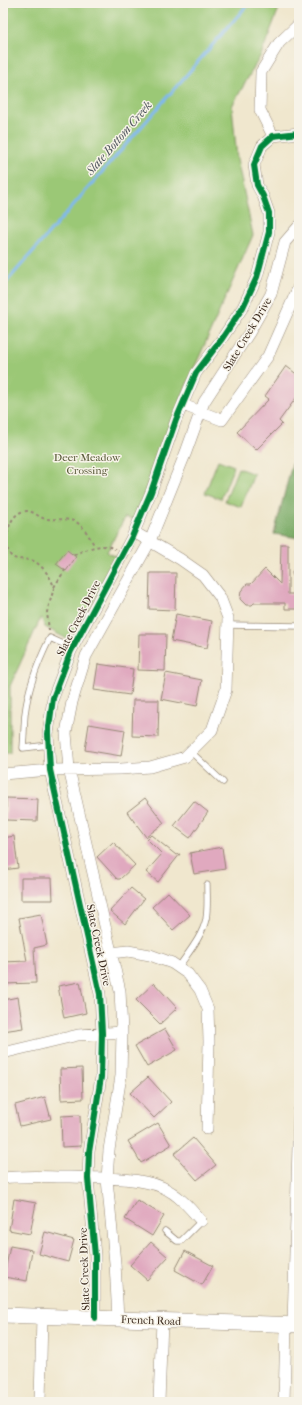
<svg xmlns="http://www.w3.org/2000/svg" width="302" height="1405" font-family="'IM FELL French Canon',serif">
<style>
.green{fill:#9bc876;stroke:#6b794a}
.forest{fill:#7cac67;stroke:#5c6b42}
.lines{fill:none;stroke-linecap:round;stroke-linejoin:round}
.stream{stroke:#7fb8f0;stroke-width:3}
.building{fill:#e0a9bf}
.lane-casing{stroke:#968876;stroke-width:7}
.street-casing{stroke:#968876;stroke-width:12}
.secondary-casing{stroke:#968876;stroke-width:16}
.path{stroke:#968876;stroke-width:2;stroke-dasharray:3 3;stroke-linecap:butt}
.lane{stroke:#fff;stroke-width:5.5}
.street{stroke:#fff;stroke-width:11}
.secondary{stroke:#fff;stroke-width:15}
.cycleway-casing{stroke:#f7f3e8;stroke-width:8}
.cycleway{stroke:#00873e;stroke-width:6}
.labels{text-anchor:middle;stroke-width:3;stroke-linejoin:round;paint-order:stroke}
.street-label{font-size:11px;fill:#3b2a1e;stroke:#f7f3e8}
.park-label{font-size:11px;fill:#585938;stroke:#f7f3e8}
.water-label{font-size:12px;font-style:italic;fill:#4f555d;stroke:#f7f3e8}
</style>
<rect width="100%" height="100%" fill="#f7f3e8"/>
<filter id="ink" filterUnits="userSpaceOnUse"><feTurbulence type="fractalNoise" baseFrequency=".025" numOctaves="2"/><feDisplacementMap in="SourceGraphic" scale="8" xChannelSelector="R" yChannelSelector="G"/><feConvolveMatrix kernelMatrix="1 2 1 2 8 2 1 2 1" color-interpolation-filters="sRGB"/></filter>
<filter id="wash" filterUnits="userSpaceOnUse"><feTurbulence type="fractalNoise" baseFrequency=".012" numOctaves="4" result="noise"/><feDisplacementMap in="SourceGraphic" scale="16" xChannelSelector="R" yChannelSelector="G"/><feGaussianBlur stdDeviation="0.9" result="paint"/><feColorMatrix in="noise" values="0 0 0 0 0 0 0 0 0 0 0 0 0 0 0 0 0 1.4 0 .05"/><feComposite in="paint" operator="in"/></filter>
<g filter="url(#wash)">
<rect width="100%" height="100%" fill="#f0e7ce"/>
<path class="green" d="M3 3H281L261 55 232 106 237 159 253 235 185 389 135 520 125 517 107 552 117 557 87 613 67 639 45 627 41 617 10 686V753H3Z
M218 460 234 466 221 499 205 493Z
M238 468 254 474 241 507 225 501Z"/>
<path class="forest" d="M299 437V538L274 534Z"/>
<g class="lines">
<path class="stream" d="M3 286 249 3"/>
</g>
<g id="blocks">
<path class="building" d="M286 366 299 376V394L279 421 282 424 256 450 237 432 269 399 265 396Z
M281 544H288V594H299V609H285V603H254L252 605H246L240 599 241 591 247 584H251L265 569 280 584Z
M67 550 76 557 66 571 56 564Z
M150 573H176L175 610 149 609Z
M176 614 212 621 207 648 171 641Z
M139 634H166L165 671 138 670Z
M98 664 133 669 130 695 94 690Z
M166 673 202 680 197 706 161 699Z
M133 700H159L158 737 132 736Z
M89 724 125 730 121 756 85 750Z
M6 798 38 799 37 821 6 820Z
M145 798 164 823 146 837 127 812Z
M194 801 208 812 190 838 174 826Z
M151 835 176 855 180 854 158 882 146 872 162 854 147 839Z
M14 836 18 868 3 870V838Z
M113 842 135 865 120 879H117L97 857Z
M222 847 225 869 194 874 190 853Z
M21 878H52L53 900H21Z
M131 888 144 899 125 924 110 911Z
M168 892 190 915 173 930 152 907Z
M41 914 47 945 34 948 36 983 4 984 3 962 27 961 19 918Z
M80 982 86 1013 64 1018 58 986Z
M154 983 177 1008 160 1024 136 1000Z
M18 997 23 1028 3 1031V1000Z
M165 1029 177 1050 147 1067 135 1046Z
M82 1068 83 1099 61 1100 60 1069Z
M148 1077 171 1102 154 1118 130 1093Z
M45 1097 51 1119 20 1126 15 1105Z
M80 1115 81 1146 62 1147 61 1116Z
M158 1123 171 1145 141 1163 128 1141Z
M193 1138 216 1165 197 1180 174 1154Z
M14 1199 36 1203 30 1234 9 1230Z
M137 1200 164 1216 152 1236 125 1219Z
M45 1232 74 1240 68 1262 39 1254Z
M151 1242 168 1257 147 1280 130 1265Z
M10 1246 32 1250 27 1281 4 1277Z
M185 1251 213 1266 202 1285 175 1270Z"/>
</g>
</g>
<g filter="url(#ink)">
<use href="#blocks" fill-opacity="0" stroke="#968876" stroke-width="1"/>
<g class="lines">
<g class="lane-casing">
<path id="lane" d="M295 573H299
M227 625 299 626
M49 745 23 748C24 737 24 725 25 714 28 687 38 662 50 638L72 648
M190 751 223 782
M178 968C188 953 202 937 206 919 208 908 207 896 207 885
M165 1231 177 1241H181L201 1221"/>
</g>
<g class="street-casing">
<path id="street" d="M273 136 260 110 261 72 279 43 299 24
M183 405 222 420 268 356 299 286
M3 774 50 770 121 769 150 767 185 757 212 730 226 690 228 618 220 597 203 575 180 559 134 532
M93 959 111 953 128 951 150 955 172 963 188 974 200 990 208 1009 209 1041 207 1129
M3 1053 78 1035 122 1032
M3 1178C25 1175 48 1177 71 1177 97 1178 138 1177 162 1187 178 1194 190 1208 201 1221
M95 1318V1256L88 1178 89 1152 101 1077 102 1033 100 994 50 770 48 734 53 698 71 651 132 537 151 492 176 420 196 373 221 340 243 307 257 277 269 232V213L263 196 257 185 254 165 262 146 273 136 299 133
M118 1319 115 1263 107 1179 109 1150 121 1076 122 1032 120 991 69 769 66 733 72 702 86 656 150 541 186 452 204 402 249 333 271 294 285 242 299 226
M293 1324 299 1111
M40 1402 42 1316
M159 1402 162 1320
M284 1402 286 1325"/>
</g>
<g class="secondary-casing">
<path id="secondary" d="M3 1315 299 1325"/>
</g>
<path class="path" d="M74 555C87 549 101 542 115 549
M54 587 65 570
M49 631 47 612 54 588C52 578 41 563 31 560 18 558 9 563 7 544 6 532 11 511 27 511 34 511 39 518 46 519 57 520 70 517 79 524 86 529 90 539 95 546"/>
<use href="#lane" class="lane"/>
<use href="#street" class="street"/>
<use href="#secondary" class="secondary"/>
<g class="cycleway-casing">
<path id="cycleway" d="M95 1318V1256L88 1178 89 1152 101 1077 102 1033 100 994 50 770 48 734 53 698 71 651 132 537 151 492 176 420 196 373 221 340 243 307 257 277 269 232V213L263 196 257 185 254 165 262 146 273 136 299 133"/>
</g>
<use href="#cycleway" class="cycleway"/>
</g>
</g>
<g class="labels">
<g class="street-label">
<text transform="translate(247 334) rotate(-59)" y="4">Slate Creek Drive</text>
<text transform="translate(78 618) rotate(-63)" y="4">Slate Creek Drive</text>
<text transform="translate(99 945) rotate(78)" y="4">Slate Creek Drive</text>
<text transform="translate(84 1269) rotate(-92)" y="4">Slate Creek Drive</text>
<text transform="translate(151 1320) rotate(2)" y="4">French Road</text>
</g>
<g class="park-label">
<text x="87" y="461">Deer Meadow<tspan x="87" dy="13">Crossing</tspan></text>
</g>
<g class="water-label">
<text transform="translate(119 138) rotate(-49)" y="4">Slate Bottom Creek</text>
</g>
</g>
<rect width="302" height="1405" fill="none" stroke="#f7f3e8" stroke-width="16"/>
</svg>
